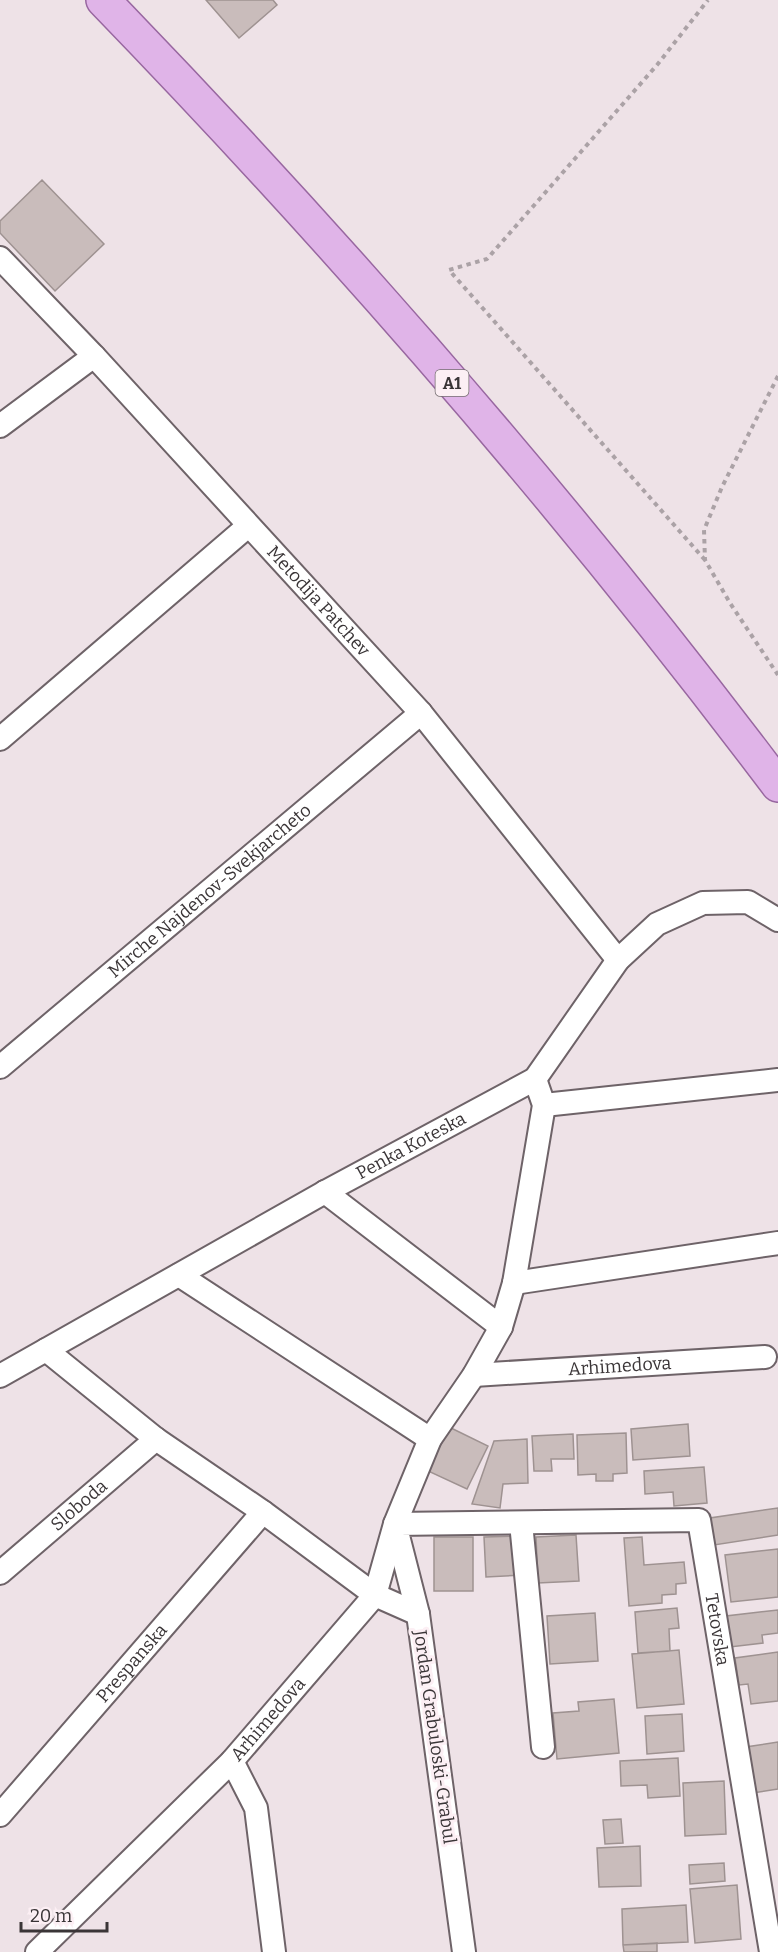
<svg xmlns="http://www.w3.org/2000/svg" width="778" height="1952" font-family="Bitter,serif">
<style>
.building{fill:#c9bcbb;stroke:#9e9291;stroke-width:1.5}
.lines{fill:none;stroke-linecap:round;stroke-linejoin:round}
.street-casing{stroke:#6e6368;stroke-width:26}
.primary-casing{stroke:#9867a0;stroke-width:36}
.path{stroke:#aba2a6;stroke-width:4;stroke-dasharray:4.5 4.5;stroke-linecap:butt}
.street{stroke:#fff;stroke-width:22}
.primary{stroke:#e0b4e8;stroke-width:33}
.labels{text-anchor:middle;stroke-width:6;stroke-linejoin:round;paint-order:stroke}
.shield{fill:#fceff4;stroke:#746d70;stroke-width:1.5}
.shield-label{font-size:16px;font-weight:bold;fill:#3a3537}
.street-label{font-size:18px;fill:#3a3537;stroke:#fceff4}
</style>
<rect width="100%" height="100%" fill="#eee2e7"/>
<path class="building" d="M206 0H273L277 5 239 38Z
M42 180 104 244 55 291 0 233V221Z
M688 1424 690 1456 633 1460 631 1429Z
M449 1427 488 1446 467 1489 428 1471Z
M626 1433 627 1473 613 1474V1481H596V1474L578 1475 577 1435Z
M573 1434 574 1459H551L552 1471H534L532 1436Z
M527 1439 528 1483 503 1484 500 1508 472 1504 494 1441Z
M704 1467 707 1503 674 1506 673 1492 645 1494 644 1471Z
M778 1508V1535L714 1545 710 1518Z
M576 1535 579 1581 538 1583 536 1537Z
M520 1536 522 1575 486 1577 484 1537Z
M434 1537H473V1591H434Z
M642 1537 644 1565 684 1562 686 1583 676 1584V1594L662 1595V1603L629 1606 624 1538Z
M778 1549V1597L731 1602 725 1555Z
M677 1608 679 1628 669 1629 670 1651 638 1653 635 1612Z
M778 1610V1633L762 1635 763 1643 730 1647 726 1616Z
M595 1613 598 1661 550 1664 547 1616Z
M679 1650 684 1704 637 1708 632 1654Z
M778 1652V1701L751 1704 748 1684 739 1685 735 1658Z
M614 1699 619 1753 557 1759 553 1713 579 1711 578 1702Z
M682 1714 684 1751 647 1754 645 1716Z
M778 1742V1789L753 1793 746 1747Z
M678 1758 680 1796 648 1798 647 1785 621 1786 620 1761Z
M724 1781 726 1834 685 1836 683 1783Z
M621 1819 623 1843 605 1844 603 1820Z
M640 1846 641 1886 599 1887 597 1848Z
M724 1863 725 1881 690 1884 689 1865Z
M737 1885 741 1939 695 1943 690 1889Z
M686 1905 688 1942 623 1945 622 1909Z
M657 1943V1952H624L623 1945Z"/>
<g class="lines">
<g class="street-casing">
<g id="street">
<path id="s1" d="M0 258 94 356 421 713 618 960"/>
<path d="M0 426 94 356"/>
<path d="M0 739 248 526"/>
<path id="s2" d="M0 1067 421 713"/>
<path d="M544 1105 778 1080"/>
<path d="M325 1192 501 1327"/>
<path d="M179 1275 430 1439"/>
<path d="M514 1283 778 1243"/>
<path d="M46 1350 156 1439 263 1512 375 1595 418 1614"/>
<path id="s3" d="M474 1375 765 1357"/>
<path id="s4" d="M0 1376 325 1192 535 1079 618 960 657 924 703 903 748 902 778 920"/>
<path d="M521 1523 543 1747"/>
<path id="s5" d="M0 1573 156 1439"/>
<path d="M232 1761 256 1808 274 1952"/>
<path id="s6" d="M0 1815 263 1512"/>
<path id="s7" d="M37 1952 232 1761 375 1595 395 1524 430 1439 474 1375 501 1327 514 1283 544 1105 535 1079"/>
<path id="s8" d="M464 1952 418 1614 395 1524 699 1520 771 1952"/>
</g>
</g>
<g class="primary-casing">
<path id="primary" d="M103 0C343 248 570 509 778 785"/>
</g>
<path class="path" d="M778 376 722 487 704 530 705 560 730 603 778 675
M705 560 449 270 487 259 657 65 708 0"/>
<use href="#street" class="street"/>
<use href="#primary" class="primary"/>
</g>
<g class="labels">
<rect class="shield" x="435.5" y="370" width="33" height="26" rx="4.5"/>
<g class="shield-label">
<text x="452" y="389">A1</text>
</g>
<g class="street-label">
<text dy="6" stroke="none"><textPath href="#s1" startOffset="468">Metodija Patchev</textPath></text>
<text dy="6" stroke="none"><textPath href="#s2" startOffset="274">Mirche Najdenov-Svekjarcheto</textPath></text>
<text dy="6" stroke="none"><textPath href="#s4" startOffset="471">Penka Koteska</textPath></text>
<text dy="6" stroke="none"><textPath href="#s3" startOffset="146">Arhimedova</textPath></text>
<text dy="6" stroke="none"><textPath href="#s5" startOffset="104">Sloboda</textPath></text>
<text dy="6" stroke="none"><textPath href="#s8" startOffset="849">Tetovska</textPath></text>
<text dy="6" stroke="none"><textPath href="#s6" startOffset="201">Prespanska</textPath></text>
<text dy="6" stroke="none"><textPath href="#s7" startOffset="328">Arhimedova</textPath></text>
<text transform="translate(435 1737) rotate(82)" y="6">Jordan Grabuloski-Grabul</text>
</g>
</g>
<path d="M21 1922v9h86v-9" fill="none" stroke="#3a3537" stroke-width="3"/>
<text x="30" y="1922" font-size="18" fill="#3a3537" stroke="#fceff4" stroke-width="4.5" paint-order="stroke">20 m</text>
</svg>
